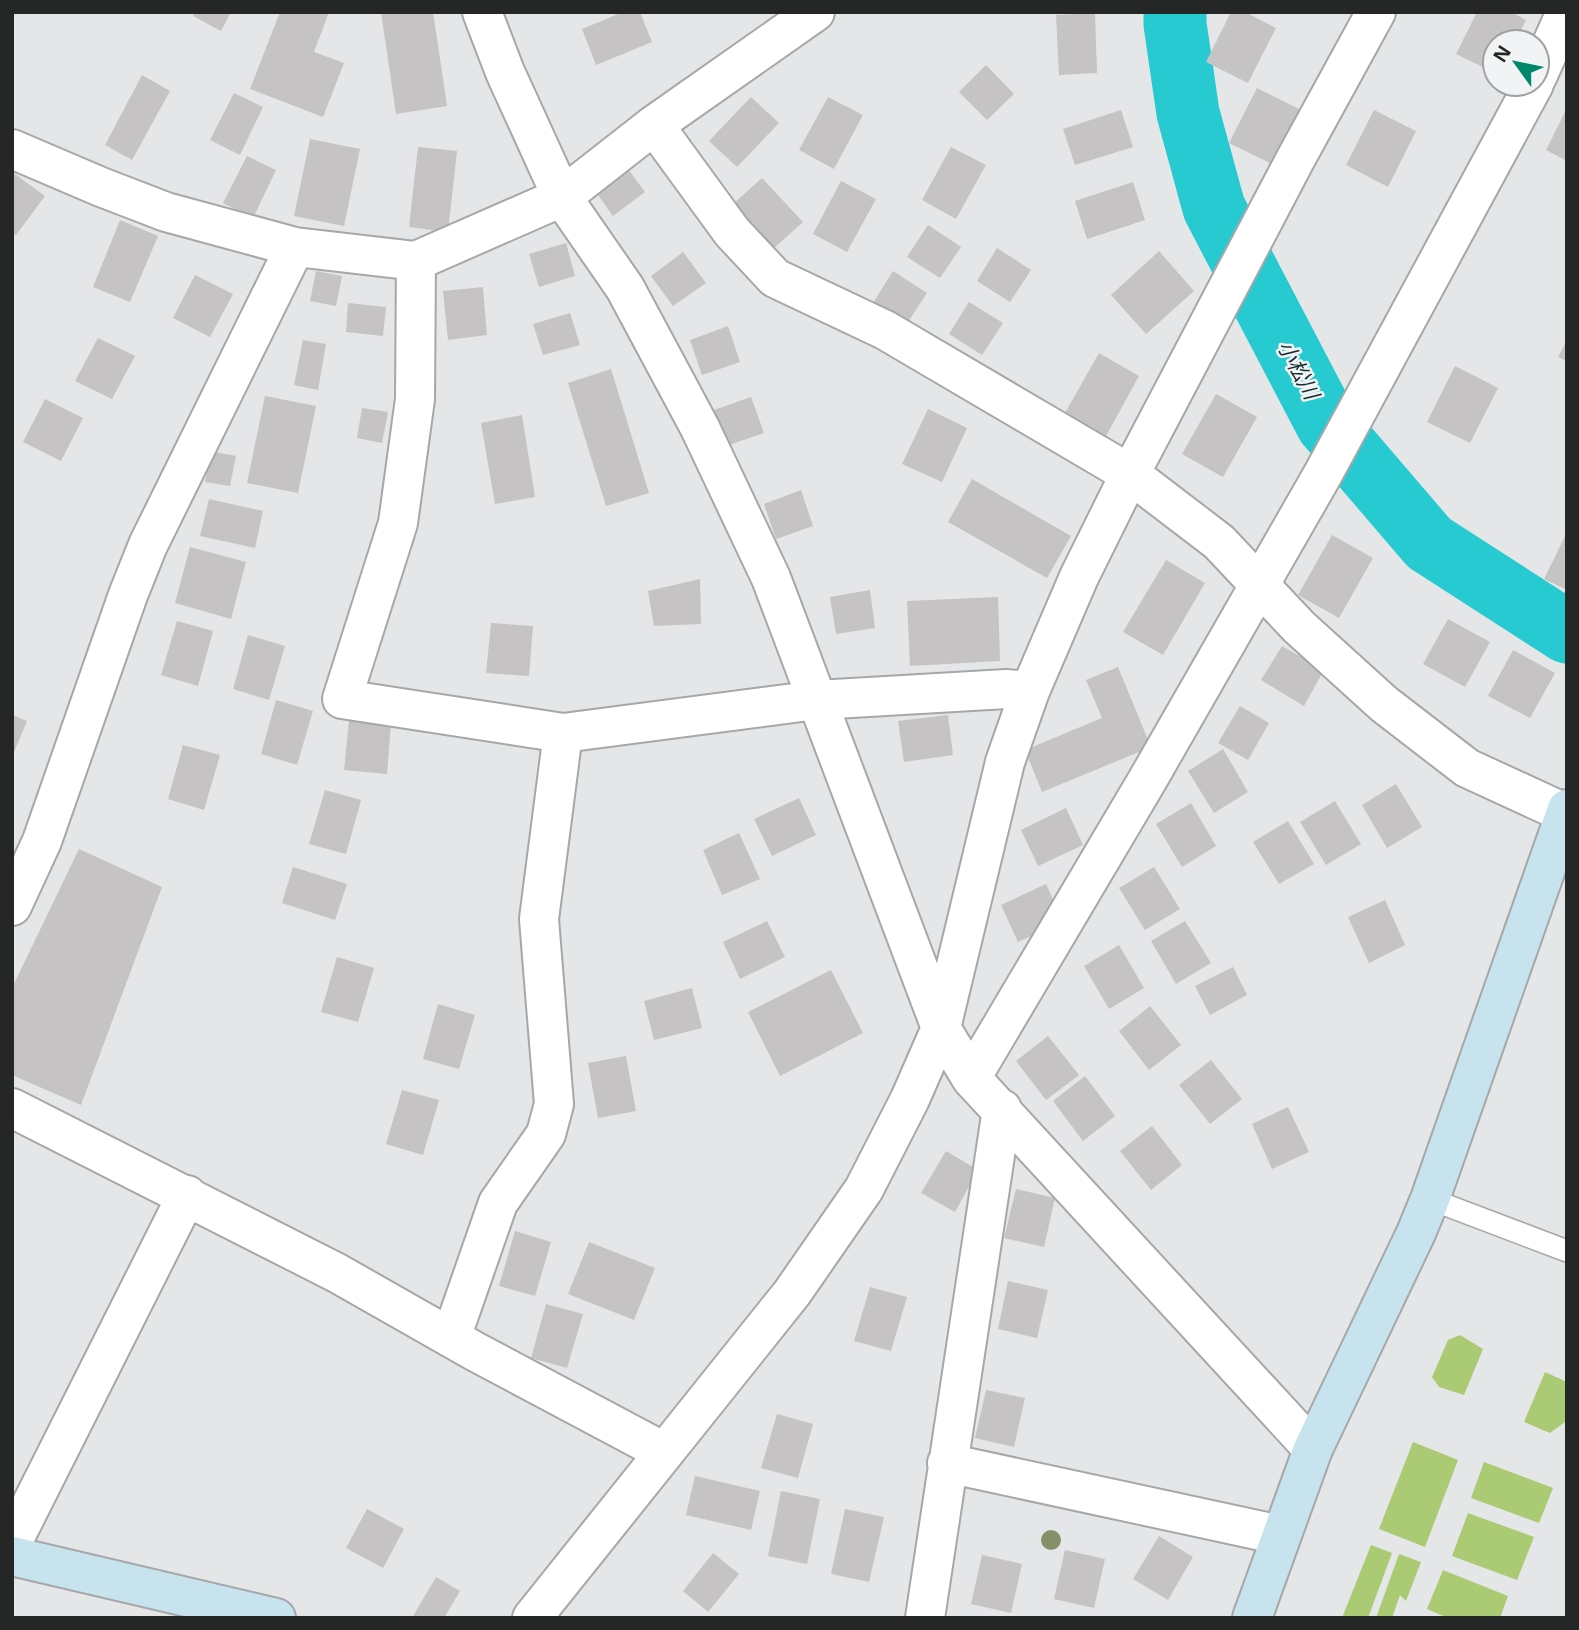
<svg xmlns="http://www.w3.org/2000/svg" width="1579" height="1630" font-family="'Open Sans','Noto Sans JP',sans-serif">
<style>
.green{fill:#aaca73}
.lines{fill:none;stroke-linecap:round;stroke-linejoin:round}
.river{stroke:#28cad2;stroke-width:63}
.building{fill:#c5c3c3}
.lane-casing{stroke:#a6a7a8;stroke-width:24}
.street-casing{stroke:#a6a7a8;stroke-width:42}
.secondary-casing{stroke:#a6a7a8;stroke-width:42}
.lane{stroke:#fff;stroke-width:21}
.street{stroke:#fff;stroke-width:38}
.secondary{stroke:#c6e3ee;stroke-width:38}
.tree{fill:#85906a}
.labels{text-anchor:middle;stroke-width:5;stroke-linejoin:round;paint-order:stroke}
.water-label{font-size:21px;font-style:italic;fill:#172f30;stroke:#f2f3f4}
</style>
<rect width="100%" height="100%" fill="#e5e6e7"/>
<path class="green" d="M1460 1335 1483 1349 1464 1395 1439 1387 1432 1377 1448 1340Z
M1545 1372 1567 1382V1415L1565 1422 1550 1433 1524 1422Z
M1413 1442 1458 1460 1425 1547 1379 1529Z
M1484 1462 1553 1488 1539 1523 1471 1498Z
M1468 1513 1534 1537 1517 1580 1452 1556Z
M1371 1545 1392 1553 1368 1618H1342Z
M1399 1554 1421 1562 1406 1601 1400 1595 1392 1618H1376Z
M1443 1570 1508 1596 1500 1618H1448L1427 1609Z"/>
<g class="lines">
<path class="river" d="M1175 12V24L1188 113 1214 208 1327 424 1429 543 1567 632"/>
</g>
<path class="building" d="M195 12H231L221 31 193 16Z
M280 12H329L314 52 344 63 323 117 250 89Z
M381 12H433L447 106 396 114Z
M623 12H640L652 42 596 65 582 29Z
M1231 12H1245L1276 28 1248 83 1206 62Z
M1477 12H1511L1526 20 1515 42H1495V73L1456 54Z
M1095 13 1097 73 1059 75 1056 15Z
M986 65 1014 94 987 120 959 92Z
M142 75 170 91 132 160 105 145Z
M1257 88 1299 109 1272 164 1229 143Z
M234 93 263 107 240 155 210 140Z
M751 97 779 123 737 167 709 141Z
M828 97 863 115 834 169 799 150Z
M1567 108V161L1546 150Z
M1121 110 1133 147 1075 165 1063 129Z
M1374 110 1416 131 1388 187 1346 165Z
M310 139 360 149 344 226 294 216Z
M418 147 457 151 448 232 409 227Z
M951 147 986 165 956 219 922 200Z
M247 156 276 170 253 218 223 203Z
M623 162 645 192 613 216 591 185Z
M12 172 45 196 16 235 12 232Z
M762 178 803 222 774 248 733 204Z
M841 181 876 199 847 252 813 234Z
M1133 182 1145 220 1087 239 1075 201Z
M120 220 158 236 130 302 93 287Z
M928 225 961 247 940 278 907 257Z
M566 243 575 276 539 287 529 254Z
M997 248 1031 270 1010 302 977 281Z
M1159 251 1194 291 1146 334 1111 295Z
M683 252 706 283 673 306 651 276Z
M316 271 342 276 336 306 310 301Z
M893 271 927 293 906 325 873 303Z
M195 275 233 294 210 337 173 318Z
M483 287 487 335 448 340 443 291Z
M969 302 1003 323 982 355 949 334Z
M348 303 386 307 383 336 346 332Z
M570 313 580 345 543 355 533 324Z
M728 326 740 362 702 375 690 340Z
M98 338 135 356 112 399 75 381Z
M303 340 326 344 318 390 294 385Z
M1567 340V361L1558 357Z
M1099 353 1139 376 1106 436 1065 413Z
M1455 366 1498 388 1470 443 1427 422Z
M611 369 649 493 606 506 568 383Z
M1216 394 1257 417 1223 477 1182 454Z
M265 396 316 406 298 493 247 483Z
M751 397 764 433 726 446 714 410Z
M45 399 83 418 61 461 23 442Z
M362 408 388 412 382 443 357 438Z
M928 409 967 428 942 482 902 464Z
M522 415 535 497 495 504 481 423Z
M210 451 236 456 230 486 205 482Z
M972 479 1071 536 1047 578 948 522Z
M801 490 813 526 776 539 764 504Z
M209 499 263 511 255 548 200 536Z
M1567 532V590L1544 579Z
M1332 535 1373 558 1339 618 1298 595Z
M190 547 246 562 231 619 175 603Z
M1166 560 1205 583 1163 655 1123 632Z
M700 579 701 624 654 626 648 591Z
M870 590 875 628 836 634 830 597Z
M998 597 1000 661 910 666 907 601Z
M1448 619 1490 642 1465 687 1423 664Z
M177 621 213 631 198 686 161 675Z
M491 623 533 626 529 676 486 673Z
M248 635 285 646 269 700 233 689Z
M1282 646 1324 670 1304 706 1261 680Z
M1513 650 1555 673 1530 718 1488 696Z
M1118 667 1151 747 1042 792 1025 750 1102 718 1086 680Z
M276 700 313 711 297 765 261 754Z
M1240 706 1269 723 1248 760 1218 743Z
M12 715 27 721 12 757Z
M948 715 953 755 904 762 898 721Z
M349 720 391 724 387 774 344 770Z
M183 745 220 755 204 810 168 799Z
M1223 749 1248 792 1214 813 1188 771Z
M1396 784 1422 827 1387 848 1362 805Z
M325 790 361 800 346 854 309 844Z
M799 798 816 835 772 856 754 819Z
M1335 801 1361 844 1326 865 1300 822Z
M1191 803 1216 846 1182 867 1156 824Z
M1066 808 1083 845 1038 866 1021 830Z
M1288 821 1314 864 1279 884 1253 842Z
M739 833 760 879 722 895 703 850Z
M79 849 162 887 81 1105 12 1075V988Z
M293 867 347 884 335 920 282 903Z
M1154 867 1180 909 1145 930 1119 888Z
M1046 884 1063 921 1018 942 1001 905Z
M1385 900 1405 945 1369 963 1348 917Z
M767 921 785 957 740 979 723 942Z
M1185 921 1211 963 1176 984 1151 941Z
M1119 945 1144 988 1109 1009 1084 966Z
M337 957 374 968 358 1022 321 1012Z
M1233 967 1247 995 1210 1015 1195 986Z
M831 970 863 1033 780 1076 748 1012Z
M692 988 702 1028 654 1040 644 1001Z
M438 1004 475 1015 459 1069 423 1059Z
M1150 1006 1181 1045 1149 1070 1119 1031Z
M1048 1036 1079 1075 1046 1100 1016 1061Z
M626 1056 636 1111 598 1118 588 1063Z
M1211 1060 1242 1099 1210 1124 1179 1085Z
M1085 1076 1115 1116 1083 1141 1053 1101Z
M402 1090 439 1100 423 1155 386 1144Z
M1288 1107 1309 1152 1272 1169 1252 1124Z
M1152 1126 1182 1165 1151 1190 1120 1151Z
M946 1151 978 1170 955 1212 921 1193Z
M1016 1189 1055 1198 1044 1247 1004 1238Z
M515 1231 551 1242 535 1296 499 1286Z
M589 1242 655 1268 634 1320 568 1294Z
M1008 1281 1048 1290 1037 1338 998 1329Z
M870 1287 907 1297 891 1351 854 1341Z
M546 1304 583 1314 567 1368 531 1358Z
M986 1390 1025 1398 1014 1447 975 1438Z
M777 1414 813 1424 798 1478 761 1468Z
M695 1476 760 1491 751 1530 686 1515Z
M781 1491 820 1499 807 1564 768 1556Z
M367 1509 404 1529 383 1568 346 1548Z
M845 1509 884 1517 869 1582 831 1574Z
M1159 1536 1193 1557 1168 1600 1133 1579Z
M1065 1550 1105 1559 1094 1608 1054 1599Z
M713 1553 739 1574 708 1612 683 1591Z
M982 1555 1022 1564 1011 1613 971 1604Z
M436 1577 460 1591 444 1618H412Z"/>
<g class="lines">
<g class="lane-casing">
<path id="lane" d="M1430 1199 1567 1251"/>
</g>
<g class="street-casing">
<path id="street" d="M482 12 505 72 562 197 625 288 700 428 771 578 941 1028 971 1078 1313 1449
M1537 77 1566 12
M654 125 732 232 775 278 885 330 1130 474 1219 542 1299 627 1384 704 1467 768 1567 814
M12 149 101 187 166 212 295 247 416 261 562 197 654 125 815 12
M416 261 415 399 398 523 342 699 563 733 817 700 1006 689 1030 691
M12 906 42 841 128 595 148 545 295 247
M971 1078 1148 779 1323 474 1534 84
M12 1108 337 1273 476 1352 664 1452
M451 1338 498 1203 546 1134 554 1104 539 919 563 733
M947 1463 1280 1535
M12 1543 187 1195
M532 1618 792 1293 864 1189 910 1099 941 1028 1005 762 1030 691 1079 577 1130 474 1295 160 1376 12
M925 1618 1002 1109"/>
</g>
<g class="secondary-casing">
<path id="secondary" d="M12 1556 276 1618
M1252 1618 1313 1449 1416 1233 1430 1199 1567 809"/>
</g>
<use href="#lane" class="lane"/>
<use href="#street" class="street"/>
<use href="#secondary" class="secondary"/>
</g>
<circle class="tree" cx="1051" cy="1540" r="10"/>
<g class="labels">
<g class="water-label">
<text transform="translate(1298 370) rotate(62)" y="7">小松川</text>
</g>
</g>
<rect width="1579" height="1630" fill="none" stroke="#252626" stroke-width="28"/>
<g transform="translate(1516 63) rotate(303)"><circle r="33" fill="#f2f3f4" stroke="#a0a1a2" stroke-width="2"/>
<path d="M0-5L12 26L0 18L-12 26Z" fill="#00876c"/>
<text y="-10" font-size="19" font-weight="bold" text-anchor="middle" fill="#252626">N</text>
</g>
</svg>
